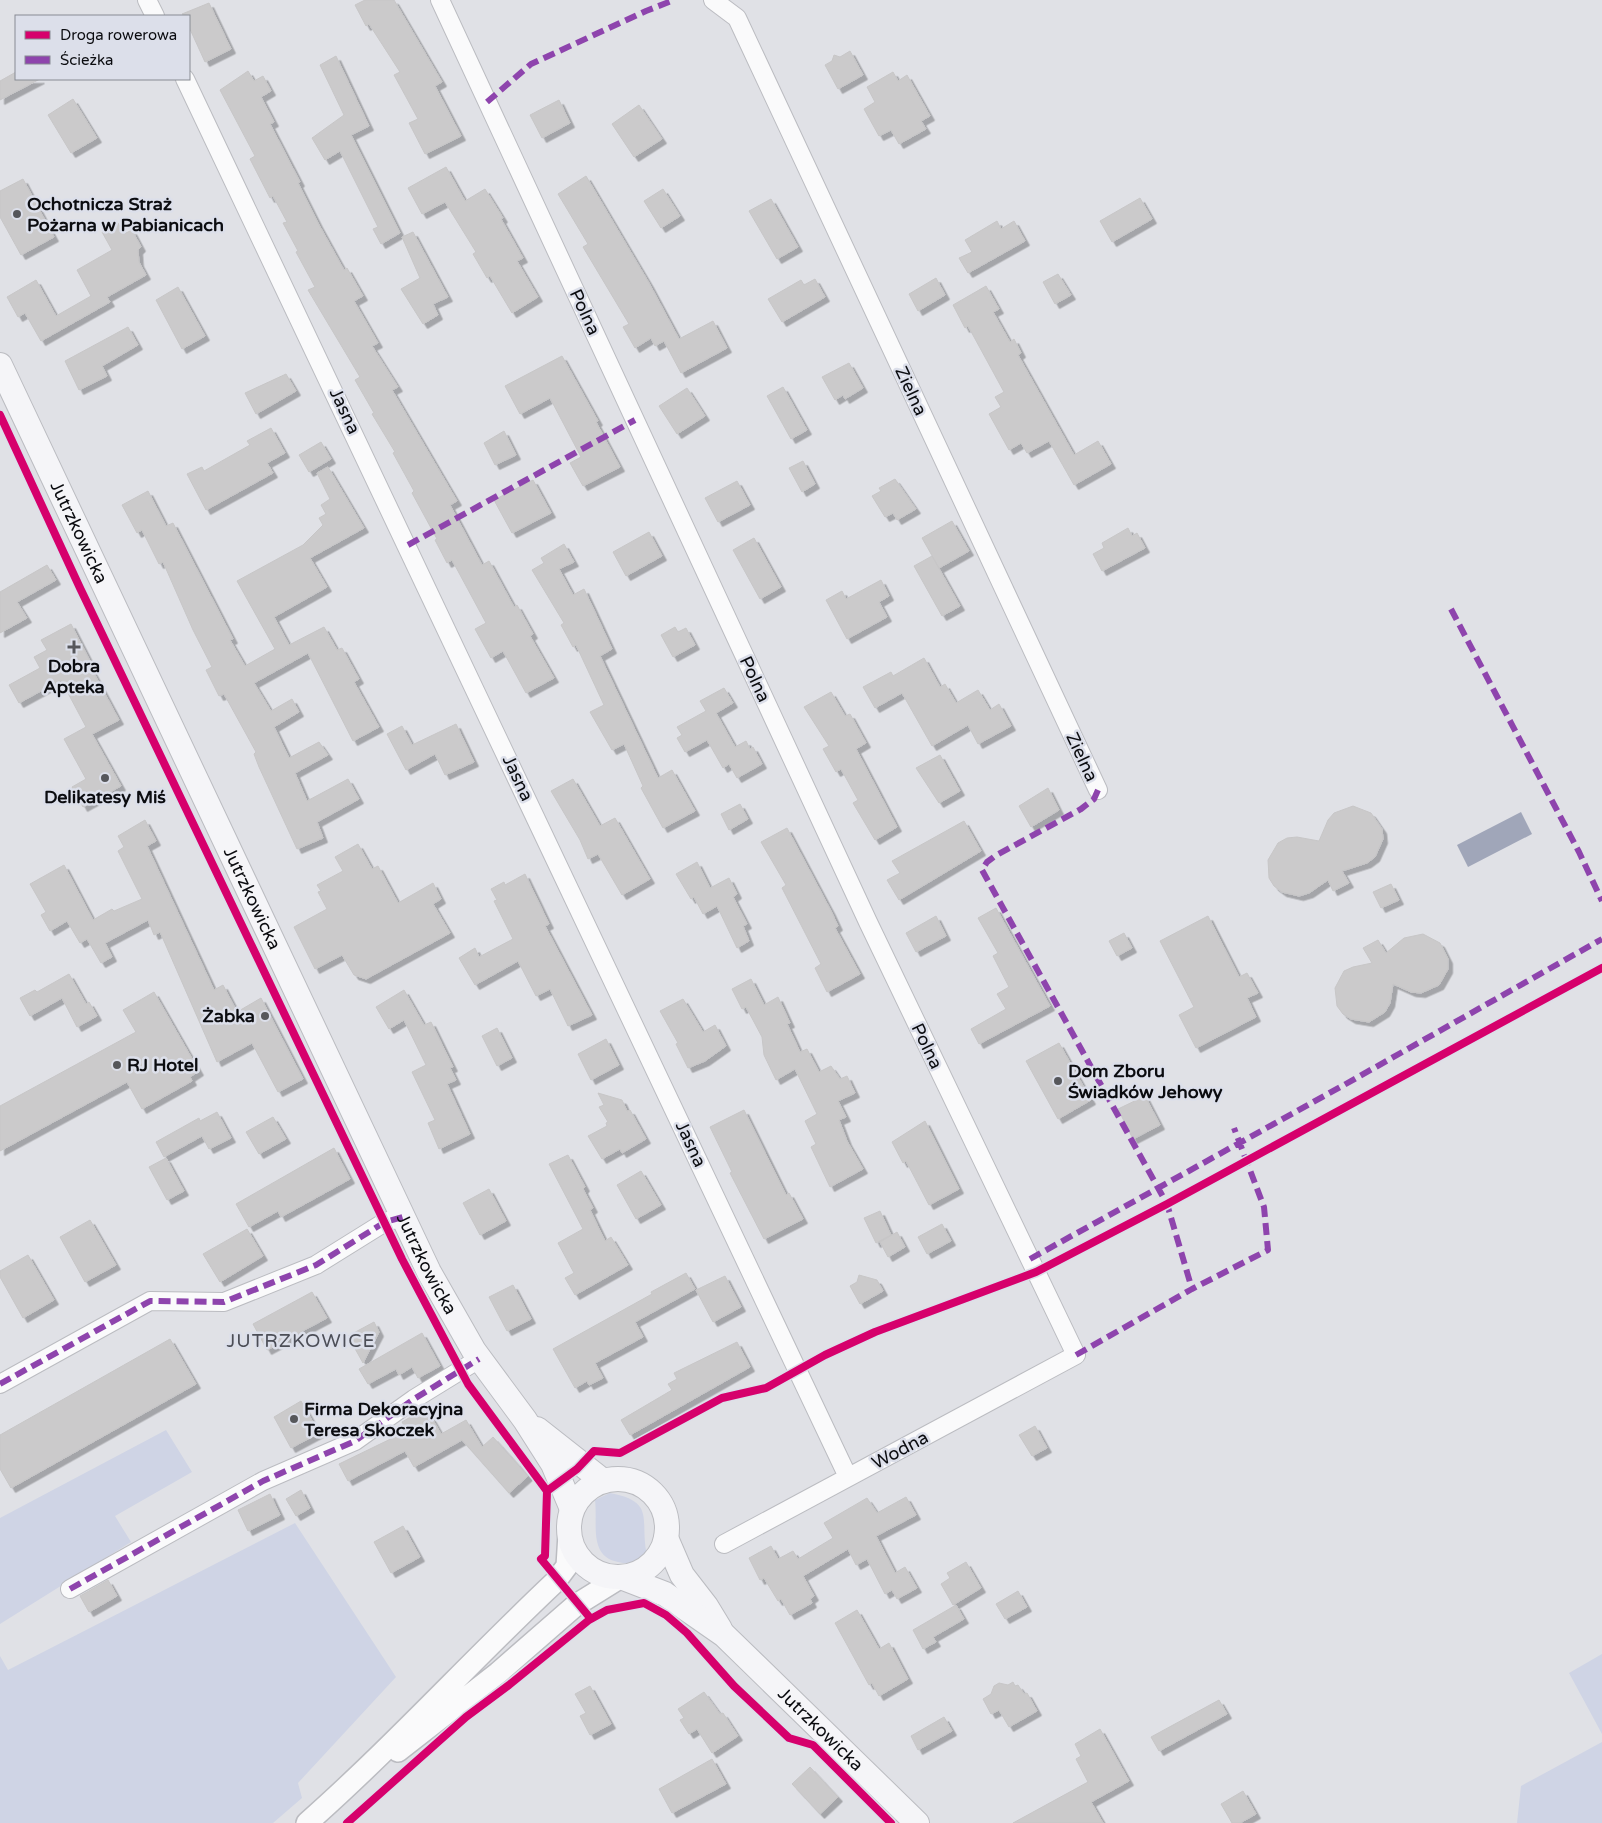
<svg xmlns="http://www.w3.org/2000/svg" width="1602" height="1823" font-family="'Varela Round',sans-serif">
<style>
.green{fill:#cfd4e5}
.water{fill:#a0a6b9}
.building{fill:#cbcacb;stroke:#c7c6c7;filter:url(#shadow)}
.lines{fill:none;stroke-linecap:round;stroke-linejoin:round}
.minor-casing{stroke:#bbbcc1;stroke-width:20}
.tertiary-casing{stroke:#bbbcc1;stroke-width:24}
.secondary-casing{stroke:#bbbcc1;stroke-width:26}
.minor{stroke:#fafafb;stroke-width:18}
.tertiary{stroke:#fafafb;stroke-width:21}
.secondary{stroke:#f5f5f8;stroke-width:24}
.quiet{stroke:#8e44ad;stroke-width:6;stroke-dasharray:12 6;stroke-linecap:butt}
.cycleway-casing{stroke:#dcdfea;stroke-width:11}
.cycleway{stroke:#d6006c;stroke-width:8}
.poi-dot{fill:#56575b;stroke:#dcdfea;stroke-width:2}
.labels{text-anchor:middle;stroke-width:5;stroke-linejoin:round;paint-order:stroke}
.poi-label{font-size:18px;font-weight:bold;fill:#0b0c10;stroke:#dcdfea;text-anchor:start}
.street-label{font-size:18px;fill:#0b0c10;stroke:#dcdfea}
.neighbourhood-label{font-size:19px;letter-spacing:1px;fill:#4c4e57;stroke:#dcdfea}
</style>
<defs>
<filter id="shadow"><feDropShadow dx="4.5" dy="4.5" stdDeviation="0" flood-color="#0004"/></filter>
</defs>
<rect width="100%" height="100%" fill="#e0e1e6"/>
<path class="green" d="M166 1430 192 1472 115 1516 131 1542 0 1624V1518Z
M610 1493C657 1502 639 1520 647 1555 638 1563 630 1565 618 1562 588 1556 598 1523 595 1500Z
M295 1523 396 1677 298 1783 302 1798 273 1823H0V1656L8 1670Z
M1602 1654V1734L1569 1673Z
M1602 1742V1823H1517L1521 1786Z"/>
<path class="water" d="M1521 812 1532 834 1468 867 1457 845Z"/>
<path class="building" d="M365 0H394L442 82 435 86 461 136 425 154 409 123 418 119 394 75 400 72 369 24 366 26 355 5Z
M209 3 231 49 205 62 189 27V16L182 14Z
M850 51 863 75 838 89 825 65 832 61 834 55 840 57Z
M336 56 369 126 351 135 400 233 381 244 373 229 378 227 340 151 325 160 312 138 344 115 320 65Z
M248 71 254 81 263 76 271 91 261 97 274 122 270 124 300 182 298 183 318 223 344 270 347 268 363 296 354 301 378 343 372 346 398 387 392 390 457 501 450 505 482 565 489 561 514 607 517 605 533 634 530 636 554 678 526 693 503 651 491 658 475 629 486 623 452 560 447 563 435 540 437 539 412 493 414 491 393 453 395 452 372 414 374 413 355 380 360 377 308 290 315 287 296 252 298 251 283 223 287 222 273 196 270 198 250 159 255 156 220 90Z
M16 72V79H40L0 100V81Z
M893 72 898 81 907 75 930 116 921 121 926 129 899 144 891 130 879 136 864 109 875 102 867 87Z
M73 99 97 138 71 153 48 115Z
M559 100 570 123 542 138 530 115Z
M639 105 662 139 634 157 612 124Z
M446 167 465 201 485 189 503 218 501 219 523 258 517 261 538 297 512 313 490 276 487 278 473 254 476 252 445 202 422 214 408 188Z
M586 176 649 283 679 339 713 321 727 348 681 373 664 341 655 346 651 338 635 348 623 327 629 324 583 247 588 244 558 194Z
M23 179 54 237 21 255 0 217V191Z
M663 189 680 216 661 228 644 201Z
M1140 198 1152 219 1112 242 1100 221Z
M771 199 798 247 777 259 749 211Z
M997 221 1001 229 1014 221 1025 241 968 273 959 258 972 252 965 240Z
M118 223 124 234 132 230 141 247 138 250 139 262 146 275 107 297 110 302 41 341 25 313 18 317 7 297 36 280 56 316 91 296 77 270 112 250 102 232Z
M413 232 448 297 433 304 438 315 423 324 401 289 420 278 402 237Z
M1058 274 1071 295 1055 304 1043 282Z
M936 278 945 295 918 311 909 294Z
M815 279 825 297 782 322 768 299 801 280 804 285Z
M986 286 999 309 993 312 1010 342 1014 339 1021 353 1018 355 1074 455 1098 441 1111 464 1074 485 1049 441 1027 453 1021 443 1009 450 989 414 1001 407 995 397 1004 392 968 326 965 328 953 305Z
M178 287 205 336 182 349 156 300Z
M128 327 138 345 102 366 107 376 79 390 65 361Z
M562 356 598 421 596 422 620 467 583 486 570 463 581 457 550 398 520 414 505 386Z
M849 363 863 388 845 399 843 395 835 400 822 377Z
M286 374 296 391 256 414 245 393Z
M783 387 807 430 791 439 767 396Z
M687 388 705 416 677 434 659 406Z
M271 428 285 453 267 463 273 473 206 510 187 474 202 467 204 471 250 445 247 441Z
M504 431 516 455 495 465 484 443Z
M321 442 331 459 309 472 299 455Z
M803 461 815 484 802 492 789 468Z
M328 467 364 528 310 558 327 587 274 617 289 645 324 627 337 650 342 648 359 679 354 682 379 727 353 741 308 653 254 683 271 711 292 699 299 712 274 727 289 758 319 742 328 755 295 773 307 801 348 779 359 799 317 822 323 838 297 849 259 767 254 754 256 752 224 694 219 696 206 670 212 667 193 630 163 562 159 564 142 530 137 533 122 505 148 491 166 526 173 523 233 639 230 640 245 666 275 649 237 581 303 545 323 525 319 518 326 514 321 505 330 499 317 473Z
M895 479 916 509 897 520 893 513 885 517 872 496 881 491 879 488Z
M533 480 551 513 512 533 494 500Z
M737 481 750 505 718 522 705 498Z
M952 521 969 551 939 568 922 538Z
M1128 528 1132 536 1137 533 1145 548 1102 571 1093 554 1104 548 1102 543Z
M649 532 662 556 626 576 613 552Z
M754 538 781 587 760 599 733 550Z
M564 544 574 562 559 569 573 595 584 589 593 608 612 649 600 656 658 778 672 770 695 811 663 828 641 788 643 786 624 744 612 750 590 712 604 705 576 645 573 647 561 625 564 623 532 570 544 563 541 558Z
M932 556 960 606 942 616 914 566Z
M47 565 56 580 17 602 27 618 0 633V592Z
M881 580 889 596 879 602 887 617 847 639 826 600 842 591 846 599Z
M71 624 91 663 89 664 119 720 92 734 121 786 83 807 72 787 86 779 64 739 86 727 61 680 19 703 9 685 40 668 34 657 47 650 41 640Z
M675 627 678 632 686 628 695 645 673 657 661 635Z
M924 658 940 687 945 684 956 703 978 690 990 710 999 704 1011 726 978 744 968 725 932 746 902 693 875 708 863 687 891 672 893 676Z
M724 688 733 703 716 713 735 747 746 741 750 749 753 747 762 764 737 778 729 764 723 768 707 740 685 752 677 738 682 735 677 727 706 711 700 701Z
M831 692 845 716 850 714 866 743 856 749 897 827 875 840 853 803 858 800 841 769 836 772 823 749 829 746 804 707Z
M456 724 474 762 445 775 435 754 406 770 387 734 402 726 412 745Z
M940 755 960 791 939 803 916 768Z
M573 779 600 826 615 818 650 879 622 895 598 854 588 859 580 840 551 791Z
M1048 788 1059 810 1031 827 1019 806Z
M740 804 748 819 729 830 721 814Z
M1353 806 1371 813 1382 829 1383 839 1375 857 1367 863 1342 871 1349 883 1333 891 1328 880 1309 893 1299 896 1282 892 1274 886 1269 878 1268 860 1278 843 1287 838 1297 837 1319 841 1328 820 1334 813Z
M145 820 156 841 147 846 214 990 223 985 237 1012 261 998 303 1079 278 1092 252 1043 217 1062 160 932 154 935 148 920 105 943 112 957 101 963 87 939 80 943 67 921 50 931 41 915 46 912 30 884 64 865 93 920 112 909 114 911 142 899 118 851 124 847 118 836Z
M964 821 981 851 899 900 887 880 900 873 892 861Z
M787 828 831 911 838 926 835 928 860 974 827 992 815 968 821 964 782 888 786 885 761 842Z
M358 844 372 869 378 866 398 903 433 883 441 899 433 904 450 933 366 979 354 975 342 955 315 969 294 927 327 909 318 892 321 891 317 885 343 871 335 857Z
M697 862 710 888 729 878 737 894 733 897 747 924 743 926 749 941 737 948 717 906 703 914 694 897 691 899 676 874Z
M525 874 549 924 545 926 592 1015 568 1026 550 989 536 996 518 961 475 985 459 958 475 948 479 957 513 939 494 901 497 900 491 889 504 882 505 885Z
M1391 884 1399 900 1381 908 1373 892Z
M996 908 1050 1006 979 1044 971 1029 1006 1009 997 994 1009 987 993 956 998 953 978 918Z
M936 916 946 936 916 952 906 933Z
M1208 916 1239 977 1247 973 1258 993 1247 998 1256 1017 1196 1048 1179 1015 1194 1007 1160 941Z
M1124 933 1132 948 1117 956 1109 941Z
M1423 934 1440 943 1448 959V969L1439 985 1421 993 1411 992 1393 984 1390 1003 1385 1012 1369 1022 1351 1019 1343 1014 1337 1006 1335 988 1344 971 1353 967 1372 963 1363 948 1378 940 1386 953 1404 938Z
M69 974 86 1004 89 1002 97 1016 77 1027 62 998 30 1016 20 998 35 990 37 992Z
M751 979 764 1005 778 997 790 1023 787 1024 800 1052 807 1049 819 1072 831 1066 840 1079 847 1076 855 1093 838 1101 846 1117 839 1120 847 1141 863 1169 830 1187 811 1147 816 1144 805 1121 817 1114 795 1069 776 1080 764 1055 762 1037 746 1007 742 1009 732 989Z
M404 990 424 1025 431 1022 453 1067 450 1068 456 1080 447 1084 470 1134 439 1149 428 1123 435 1120 412 1072 426 1065 404 1020 389 1029 376 1007Z
M154 992 199 1071 190 1077 192 1081 142 1109 127 1082 0 1151V1106L136 1032 123 1010Z
M683 999 703 1032 715 1025 726 1046 705 1061 688 1068 676 1044 678 1043 660 1011Z
M497 1028 512 1058 497 1066 482 1036Z
M606 1039 619 1065 591 1080 578 1054Z
M1059 1043 1091 1100 1058 1119 1026 1061Z
M598 1093 622 1100 627 1111 630 1110 646 1139 622 1153 620 1149 602 1159 588 1136 607 1126 606 1123 608 1122 599 1107 604 1105Z
M1145 1096 1160 1125 1133 1139 1118 1109Z
M744 1110 786 1195 789 1193 803 1219 764 1239 730 1173 732 1172 710 1127Z
M217 1112 231 1138 209 1149 202 1136 164 1157 156 1142 199 1118 200 1121Z
M273 1117 286 1139 259 1154 246 1132Z
M925 1121 959 1189 929 1205 906 1161 903 1163 892 1142Z
M334 1148 350 1179 281 1217 278 1211 249 1227 236 1204Z
M568 1155 585 1187 583 1189 593 1208 590 1210 605 1241 611 1237 628 1265 575 1295 565 1278 574 1273 558 1243 583 1229 549 1164Z
M166 1158 184 1191 167 1200 149 1167Z
M641 1171 661 1205 636 1219 617 1185Z
M489 1189 506 1221 480 1235 463 1203Z
M880 1211 891 1235 876 1243 864 1218Z
M90 1220 116 1265 85 1282 60 1237Z
M942 1224 951 1241 927 1254 918 1237Z
M247 1229 263 1256 220 1282 203 1254Z
M897 1232 905 1247 888 1257 880 1242Z
M28 1255 54 1300 23 1318 0 1277V1271Z
M686 1273 695 1289 635 1322 643 1337 595 1363 603 1378 589 1385 587 1381 575 1388 553 1349 652 1294 651 1292Z
M859 1275 877 1280 883 1291 860 1304 850 1286 857 1282Z
M725 1276 741 1307 713 1322 696 1290Z
M513 1285 531 1319 507 1331 489 1297Z
M312 1292 327 1318 267 1350 253 1324Z
M374 1322 379 1332 363 1363 348 1336Z
M422 1333 440 1366 418 1378 412 1367 399 1375 396 1369 368 1384 359 1369Z
M170 1339 196 1384 11 1488 0 1469V1435Z
M737 1342 750 1367 630 1435 621 1420 672 1390 668 1384 677 1379 674 1373Z
M301 1401 319 1433 291 1448 274 1417Z
M426 1408 441 1434 466 1420 482 1447 493 1437 528 1476 509 1493 462 1440 414 1467 405 1451 348 1481 339 1464 407 1431 402 1422Z
M1035 1426 1047 1448 1032 1456 1019 1435Z
M301 1490 310 1508 296 1516 286 1499Z
M270 1494 280 1515 248 1531 238 1510Z
M906 1497 916 1515 876 1536 895 1573 905 1567 917 1588 897 1599 892 1590 885 1594 867 1559 856 1565 848 1549 803 1576 814 1596 810 1599 812 1603 790 1615 781 1599 778 1601 764 1578 760 1580 749 1558 771 1546 778 1559 793 1551 798 1559 833 1538 824 1523 867 1498 877 1513Z
M403 1526 420 1557 391 1573 374 1542Z
M966 1562 981 1588 953 1605 941 1584 950 1578 947 1573Z
M108 1580 117 1596 89 1612 80 1596Z
M1018 1591 1027 1607 1005 1619 996 1604Z
M956 1605 964 1619 933 1637 936 1642 923 1649 913 1630Z
M857 1610 879 1649 889 1643 908 1679 879 1696 872 1683 869 1685 835 1623Z
M1013 1682 1015 1686 1018 1685 1024 1694 1027 1693 1037 1711 1009 1727 999 1710 991 1714 983 1699 991 1694 994 1686 999 1683 1008 1685Z
M590 1686 611 1724 590 1735 580 1716 586 1713 575 1694Z
M704 1692 720 1714 723 1713 738 1736 712 1753 697 1729 689 1734 680 1720 684 1718 678 1709Z
M1219 1700 1227 1714 1159 1751 1151 1737Z
M944 1717 952 1731 918 1750 911 1736Z
M1100 1729 1129 1781 1091 1802 1103 1823H1013L1088 1782 1076 1759 1081 1756 1075 1744Z
M712 1759 726 1784 672 1813 659 1789Z
M810 1767 838 1797 820 1814 792 1784Z
M1243 1791 1256 1814 1240 1823H1232L1221 1804Z"/>
<g class="lines">
<g class="minor-casing">
<path id="minor" d="M147 0 155 16
M440 0 868 922 1076 1355 724 1544
M713 0 737 18 1098 790
M185 79 848 1477
M0 1384 150 1301 224 1302 316 1265 385 1222 403 1217
M70 1589 263 1481 355 1441 414 1399 479 1359"/>
</g>
<g class="tertiary-casing">
<path id="tertiary" d="M398 1751 498 1673 576 1605 621 1577
M307 1823C393 1747 471 1661 555 1582L567 1566 569 1534"/>
</g>
<g class="secondary-casing">
<g id="secondary">
<path id="s1" d="M0 365 429 1272 474 1351 525 1420 553 1464 572 1509"/>
<path d="M537 1429 603 1481"/>
<circle cx="618" cy="1528" r="49"/>
<path d="M666 1538 682 1575 706 1606 720 1629"/>
<path id="s2" d="M621 1577 665 1594 724 1635 917 1823"/>
</g>
</g>
<use href="#minor" class="minor"/>
<use href="#tertiary" class="tertiary"/>
<use href="#secondary" class="secondary"/>
<path class="quiet" d="M487 102 531 64 646 11 674 0
M408 545 635 420
M1451 609 1579 852 1602 901
M1098 790 1094 799 1081 809 995 856 987 862 982 870 1167 1204 1192 1289
M1030 1259 1344 1085 1602 939
M1076 1355 1192 1289 1268 1250 1264 1207 1234 1128
M0 1384 150 1301 224 1302 316 1265 385 1222 403 1217
M70 1589 263 1481 355 1441 414 1399 479 1359"/>
<g class="cycleway-casing">
<path id="cycleway" d="M0 415 80 588 402 1259 468 1384 547 1491 545 1556 541 1559 591 1619
M547 1491 577 1469 594 1451 620 1453 722 1398 766 1388 825 1355 875 1332 1036 1272 1167 1204 1602 968
M347 1823 466 1717 509 1685 589 1620 607 1610 644 1603 666 1615 687 1633 734 1686 789 1738 813 1745 891 1823"/>
</g>
<use href="#cycleway" class="cycleway"/>
</g>
<g class="poi-dot">
<circle cx="17" cy="214" r="5"/>
<path d="M71.5 639.5h5v5h5v5h-5v5h-5v-5h-5v-5h5z"/>
<circle cx="105" cy="778" r="5"/>
<circle cx="265" cy="1016" r="5"/>
<circle cx="117" cy="1065" r="5"/>
<circle cx="1058" cy="1081" r="5"/>
<circle cx="294" cy="1419" r="5"/>
</g>
<g class="labels">
<g class="poi-label">
<text x="27" y="210">Ochotnicza Straż<tspan x="27" dy="21">Pożarna w Pabianicach</tspan></text>
<text x="74" y="672" text-anchor="middle">Dobra<tspan x="74" dy="21">Apteka</tspan></text>
<text x="105" y="803" text-anchor="middle">Delikatesy Miś</text>
<text x="255" y="1022" text-anchor="end">Żabka</text>
<text x="127" y="1071">RJ Hotel</text>
<text x="1068" y="1077">Dom Zboru<tspan x="1068" dy="21">Świadków Jehowy</tspan></text>
<text x="304" y="1415">Firma Dekoracyjna<tspan x="304" dy="21">Teresa Skoczek</tspan></text>
</g>
<g class="street-label">
<text transform="translate(585 312) rotate(65)" y="6">Polna</text>
<text transform="translate(911 391) rotate(65)" y="6">Zielna</text>
<text transform="translate(345 411) rotate(65)" y="6">Jasna</text>
<text dy="6" stroke="none"><textPath href="#s1" startOffset="185">Jutrzkowicka</textPath></text>
<text transform="translate(755 679) rotate(65)" y="6">Polna</text>
<text transform="translate(1082 757) rotate(65)" y="6">Zielna</text>
<text transform="translate(518 778) rotate(65)" y="6">Jasna</text>
<text dy="6" stroke="none"><textPath href="#s1" startOffset="590">Jutrzkowicka</textPath></text>
<text transform="translate(927 1046) rotate(64)" y="6">Polna</text>
<text transform="translate(691 1144) rotate(65)" y="6">Jasna</text>
<text dy="6" stroke="none"><textPath href="#s1" startOffset="995">Jutrzkowicka</textPath></text>
<text transform="translate(900 1450) rotate(-28)" y="6">Wodna</text>
<text dy="6" stroke="none"><textPath href="#s2" startOffset="254">Jutrzkowicka</textPath></text>
</g>
<g class="neighbourhood-label">
<text x="301" y="1347">JUTRZKOWICE</text>
</g>
</g>
<rect x="15" y="15" width="175" height="65" fill="#dcdfea" stroke="#888b93"/>
<rect x="25" y="31" width="25" height="8" fill="#d6006c" stroke="#888b93"/>
<text x="60" y="40" font-size="15" fill="#0b0c10">Droga rowerowa</text>
<rect x="25" y="56" width="25" height="8" fill="#8e44ad" stroke="#888b93"/>
<text x="60" y="65" font-size="15" fill="#0b0c10">Ścieżka</text>
</svg>
